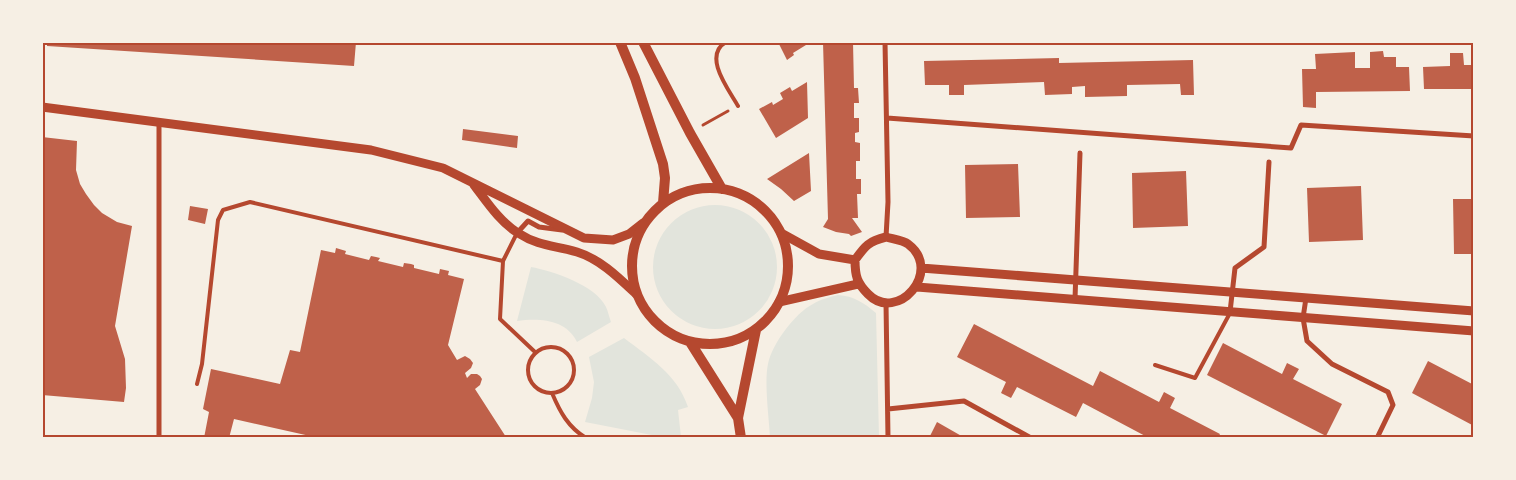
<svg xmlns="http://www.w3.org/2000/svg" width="1516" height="480" font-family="'Source Sans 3',sans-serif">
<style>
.green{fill:#e2e4dc}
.building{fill:#bf614a}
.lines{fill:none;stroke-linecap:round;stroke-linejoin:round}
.path{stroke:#b5482f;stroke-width:3}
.service{stroke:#b5482f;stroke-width:4}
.minor{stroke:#b5482f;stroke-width:5}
.tertiary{stroke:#b5482f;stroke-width:9}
.secondary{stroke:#b5482f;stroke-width:10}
.neatline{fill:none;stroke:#b5482f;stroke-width:2}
</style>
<rect width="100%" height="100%" fill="#f6efe4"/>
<path class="green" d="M653 267a62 62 0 1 1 124 0a62 62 0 1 1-124 0Z
M531 267C552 271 596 285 606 307 608 311 609 317 611 322L577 342C566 319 539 318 517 321Z
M838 295C854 296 864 303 876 313L879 437H770C769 418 764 382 768 364 772 344 795 313 813 304 821 299 830 297 838 295Z
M624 338C650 358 677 374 688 407L678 410 681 437H662L585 422 592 398 594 382 589 357Z"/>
<path class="building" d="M47 42H356L354 66 47 46Z
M778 42H804L806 45 793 53 794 55 787 60Z
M823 42H853L854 88H858L859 103H854V118H859V132L855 133V142L860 143V161H856V179H861V194H857L858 218H852L862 232 851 236 849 234 836 232 823 227 828 219Z
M1383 51 1384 57H1396V67H1409L1410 91 1316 92V108L1303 107 1302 69H1316L1315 54 1355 52V68H1370V52Z
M1450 53H1463L1464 65H1474V89H1424L1423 67 1450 66Z
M1059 58V63L1193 60 1194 95H1181L1180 84 1127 85V96L1085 97V86L1072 87V94L1045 95 1044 82 964 85V95H949V85H925L924 61Z
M807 82 808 118 776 138 759 109 772 102 773 105 783 99 780 93 790 87 792 91Z
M463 129 518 136 517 148 462 140Z
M42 137 77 141 76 170 80 184 86 194 94 205 102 213 117 222 132 226 115 326 125 359 126 388 124 402 42 395Z
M809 153 811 191 794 201 781 189 767 179Z
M1018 164 1020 217 966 218 965 165Z
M1186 171 1188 226 1133 228 1132 173Z
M1361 186 1363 240 1309 242 1307 188Z
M1453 199H1474V254H1454Z
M190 206 208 209 205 224 188 220Z
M336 248 346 251 345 254 369 260 371 256 376 257 380 258 378 261 403 267 404 263 411 264 414 265V268L439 274 440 269 449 271 448 275 464 279 448 345 457 360 465 356 470 359 473 363 471 368 465 373 467 378 471 374H477L480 376 482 379 480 385 475 389 506 437 512 435 518 438H319L234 419 229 438H204L209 412 203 409 211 369 280 384 290 350 300 352 321 250 335 253Z
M974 324 1093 386 1100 371 1159 402 1164 392 1175 398 1170 408 1220 434 1218 438H1149L1083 403 1076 417 1017 387 1011 398 1001 393 1006 382 957 357Z
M1223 343 1282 374 1287 363 1299 369 1293 379 1342 404 1326 436 1207 375Z
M1428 361 1474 385V426L1412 393Z
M937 422 965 438H929Z"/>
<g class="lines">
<path class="path" d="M703 125 728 111"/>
<path class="service" d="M726 42C702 56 729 90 738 106
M517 233 503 261 500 319 535 352
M528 370a23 23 0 1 1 46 0a23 23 0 1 1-46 0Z
M1155 365 1195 378 1230 313
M197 384 202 364 218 220 223 210 250 202 503 261
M552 393C560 412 568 427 586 438"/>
<path class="minor" d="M885 42 888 202 886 237
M887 118 1291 148 1301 125 1474 136
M517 233 528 221 539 227 562 230
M1306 298 1303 318 1307 341 1332 364 1388 392 1393 405 1377 438
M1075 299 1080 153
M886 303 888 438
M1230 312 1235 268 1264 247 1269 162
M888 409 964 401 1031 438
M159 438V123"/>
<path class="tertiary" d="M42 107 371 150 443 168 584 238 613 240 629 234 643 223
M474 185C487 202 500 222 518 233 540 247 554 245 577 252 600 259 619 278 636 294
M781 233 819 254 855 260
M886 237C893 239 903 240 908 244 944 271 897 324 868 294 857 283 855 276 855 260 865 246 869 241 886 237Z
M921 268 1474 311
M917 287 1474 331
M779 302 858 284"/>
<path class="secondary" d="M620 42 635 78 663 164 665 178 663 203
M643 42 690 133 722 189
M632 266a78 78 0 1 1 156 0a78 78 0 1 1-156 0Z
M690 342 738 418
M741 438 738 418 756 330"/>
</g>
<rect width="1516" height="480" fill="none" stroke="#f6efe4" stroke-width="88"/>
<rect x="44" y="44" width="1428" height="392" class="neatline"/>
</svg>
